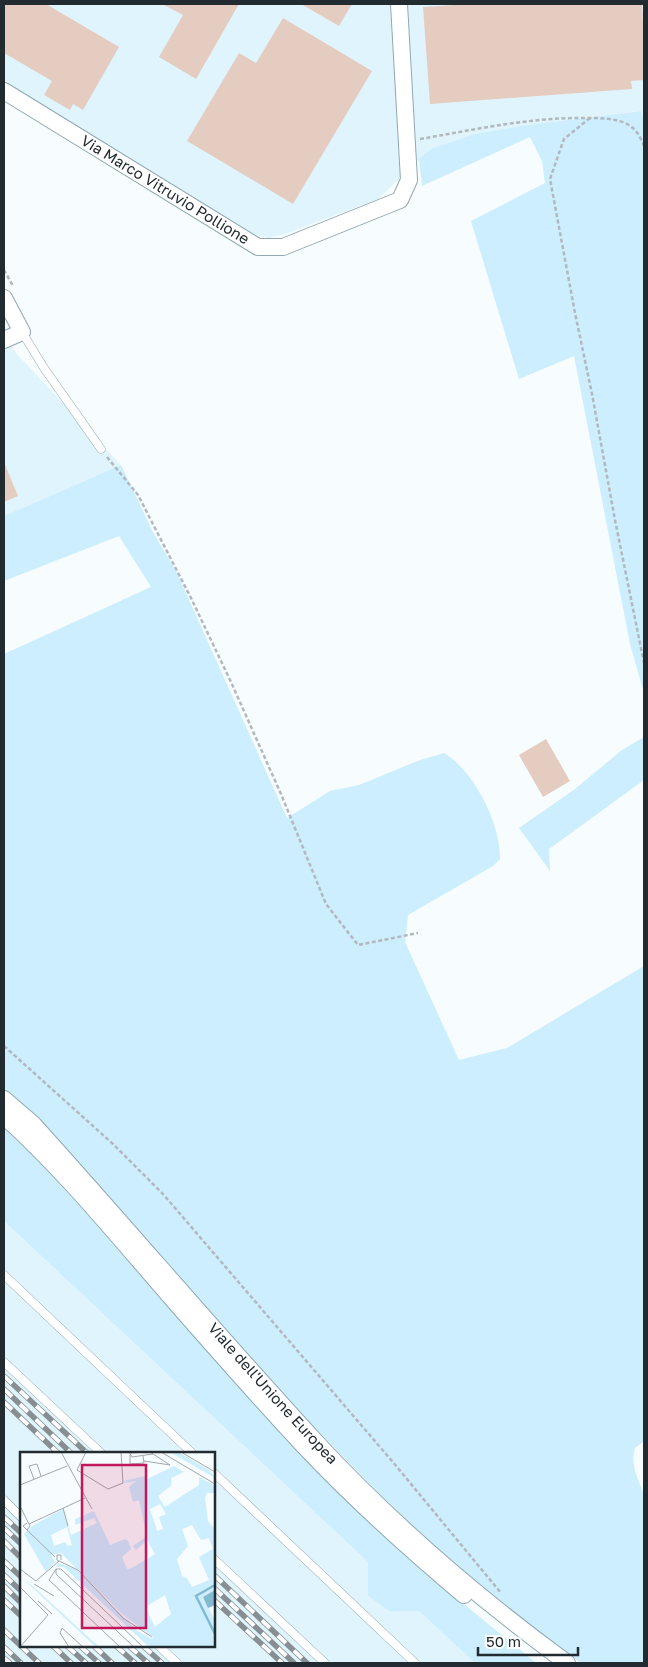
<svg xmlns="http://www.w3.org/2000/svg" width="648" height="1667" font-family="'Golos Text',sans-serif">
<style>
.built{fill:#e0f4fd;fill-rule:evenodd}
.green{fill:#cceefe}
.building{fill:#e4cdc0}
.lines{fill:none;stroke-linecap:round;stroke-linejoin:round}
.lane-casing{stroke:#90a8b3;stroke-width:9}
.street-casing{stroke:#90a8b3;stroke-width:18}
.path{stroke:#b2b9bb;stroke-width:2.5;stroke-dasharray:4 2.5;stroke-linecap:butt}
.lane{stroke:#fff;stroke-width:8}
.street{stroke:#fff;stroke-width:16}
.rail-casing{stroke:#888f92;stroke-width:5.5}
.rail{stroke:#fff;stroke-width:4;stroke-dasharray:11;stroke-linecap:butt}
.labels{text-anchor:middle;stroke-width:4;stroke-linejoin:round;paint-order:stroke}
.street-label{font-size:15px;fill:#222b2f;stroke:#fff}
.inset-river{fill:none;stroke:#83bad2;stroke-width:2.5}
.inset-road{fill:none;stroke:#a2a8ab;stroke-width:1}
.view{fill:#c2185b;fill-opacity:0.15;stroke:#c2185b;stroke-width:2.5}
.inset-edge{fill:none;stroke:#222b2f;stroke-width:2.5}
</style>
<rect width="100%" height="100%" fill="#f7fcfe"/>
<path class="built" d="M4 4H644V121L640 111 528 125 431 149 378 199 285 234 269 238 253 234 4 82Z
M4 333 16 353 121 465 4 516Z
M4 1221 368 1562V1596L389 1611H419L475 1663H4ZM21 1453H214V1646H21Z"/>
<path class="green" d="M641 111 644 121V693L630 644 574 356 519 379 471 221 545 183 542 161 530 137 422 186 419 159 431 149 475 134 528 125Z
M121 465 153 532 177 573 287 818 330 791 359 785 420 760 444 753C474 771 501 824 500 859L493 866 408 915 405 942 459 1060 507 1048 644 966V1441L635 1448C630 1464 638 1480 644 1494V1663H581L497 1600 401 1516 272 1384 41 1123 4 1089V654L151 587 119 536 4 581V516Z
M644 737V780L549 849 550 871 519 828 575 789 622 750Z
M4 1125 20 1140 88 1215 185 1325 383 1532 464 1604 536 1663H475L419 1611H389L368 1596V1562L4 1221Z"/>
<path class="building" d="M4 4H46L119 47 83 110 73 104 70 110 44 95 52 81 4 53Z
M162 4H239L196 79 159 57 183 15Z
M301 4H352L339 26Z
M472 4H642L644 39V80L631 81 632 89 430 104 423 7Z
M283 18 372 71 293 204 187 141 239 53 256 63Z
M4 462 18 496 4 502Z
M546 739 570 781 543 797 519 755Z"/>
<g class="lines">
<g class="lane-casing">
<path id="lane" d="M22 332 44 368 101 449
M4 1275 192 1453
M4 1362 101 1453
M214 1473 415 1663
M4 1500 21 1517
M214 1559 325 1663
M159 1646 177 1663"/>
</g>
<g class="street-casing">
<g id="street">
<path id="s1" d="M4 91 258 247H283L400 200 409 180 399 4"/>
<path d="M4 298 22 332 4 340"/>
<path id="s2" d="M4 1099 33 1124C128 1229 219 1337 315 1441 391 1523 477 1597 567 1663"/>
<path d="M4 1116C66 1172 120 1239 175 1302 217 1350 260 1399 304 1446 354 1499 408 1548 464 1595"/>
</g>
</g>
<path class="path" d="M590 118 564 139 550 179 575 313 592 394 615 520 644 663
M420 139C473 130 526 118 580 118 595 118 610 117 625 123 635 127 640 136 644 146
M4 270 13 286
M107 457 138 495 191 598 231 682 281 794 326 904 358 945 418 933
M4 1046 113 1144 163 1194 392 1461 501 1593"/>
<use href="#lane" class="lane"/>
<use href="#street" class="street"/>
<g class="rail-casing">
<path id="rail" d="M4 1376 87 1453
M4 1389 71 1453
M4 1402 58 1453
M4 1517 21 1533
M4 1528 21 1544
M4 1541 21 1558
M4 1561 21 1577
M4 1575 21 1591
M214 1575 307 1663
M4 1586 21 1603
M214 1588 294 1663
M4 1600 21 1616
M214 1600 282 1663
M4 1630 39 1663
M53 1646 71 1663
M67 1646 86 1663
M80 1646 99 1663
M94 1646 112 1663
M116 1646 135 1663
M129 1646 148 1663
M143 1646 162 1663
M4 1647 21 1663
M4 1658 10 1663"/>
</g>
<use href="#rail" class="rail"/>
</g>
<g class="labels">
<g class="street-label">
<text dy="5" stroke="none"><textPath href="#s1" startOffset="189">Via Marco Vitruvio Pollione</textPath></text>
<text dy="5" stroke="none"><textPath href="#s2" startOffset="399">Viale dell'Unione Europea</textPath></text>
</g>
</g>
<g transform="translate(20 1452)">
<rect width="195" height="195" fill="#f7fcfe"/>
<path d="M150 0H158L189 18 195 26ZM154 14 164 20 151 26 152 33 138 44 145 55 179 33V25L195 34V41H187L185 46 188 69 195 77V138L183 145 195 168V195H129L44 115H36L38 111 56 117 116 178 132 187 133 185 102 162 41 101 31 103 35 110 26 120 4 82 12 74 43 57 51 83 77 71 74 66 55 73V67L74 59 90 93 105 87 108 89 111 97 102 105 107 117 112 116 135 102 127 88 116 98 113 94 127 84 119 48 113 50 109 35 116 29 104 31V29L125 24 127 27ZM140 52 146 62 139 65 143 77 137 79 130 57ZM172 73 181 88 189 86 193 97 179 105 189 128 172 135 167 126 162 124 157 107 168 94 162 77ZM47 75 52 93 48 94 45 90 34 94 31 83ZM145 143 151 162 135 175 125 155ZM1 125 16 137 79 195H76Z" fill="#cceefe" fill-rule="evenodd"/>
<path d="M195 138V153L188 156 183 145Z" fill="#83bad2"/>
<path class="inset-river" d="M195 133 176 144 195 182"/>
<path class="inset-road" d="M41 0 72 57M66 0 57 18 88 37 103 31 101 0M109 0 112 5 133 2M141 0 195 32M161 0 195 20M109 1 127 0M110 3V12L124 11 123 4M124 9 150 13 130 0M14 27 9 14 17 12 21 24M0 33 47 14M0 54 10 74 7 78 3 74 7 71M43 56 48 74M9 72 65 46M7 78 35 105M41 108V103H37V108L58 118 103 166 132 185M0 117 16 129 39 109M36 117V122L114 195M14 132 34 144M0 135 28 163 0 195M18 149 32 162M49 195 40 181 42 176 63 195M100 195 29 128 36 117H41L123 195"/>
<path class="view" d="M62 13H126V176H62Z"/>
<rect width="195" height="195" class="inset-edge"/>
</g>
<rect width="648" height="1667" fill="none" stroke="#222b2f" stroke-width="10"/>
<path d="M478 1647v8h100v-8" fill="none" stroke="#222b2f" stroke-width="2.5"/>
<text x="486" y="1647" font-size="15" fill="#222b2f" stroke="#ffffff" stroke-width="4" paint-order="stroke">50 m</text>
</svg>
